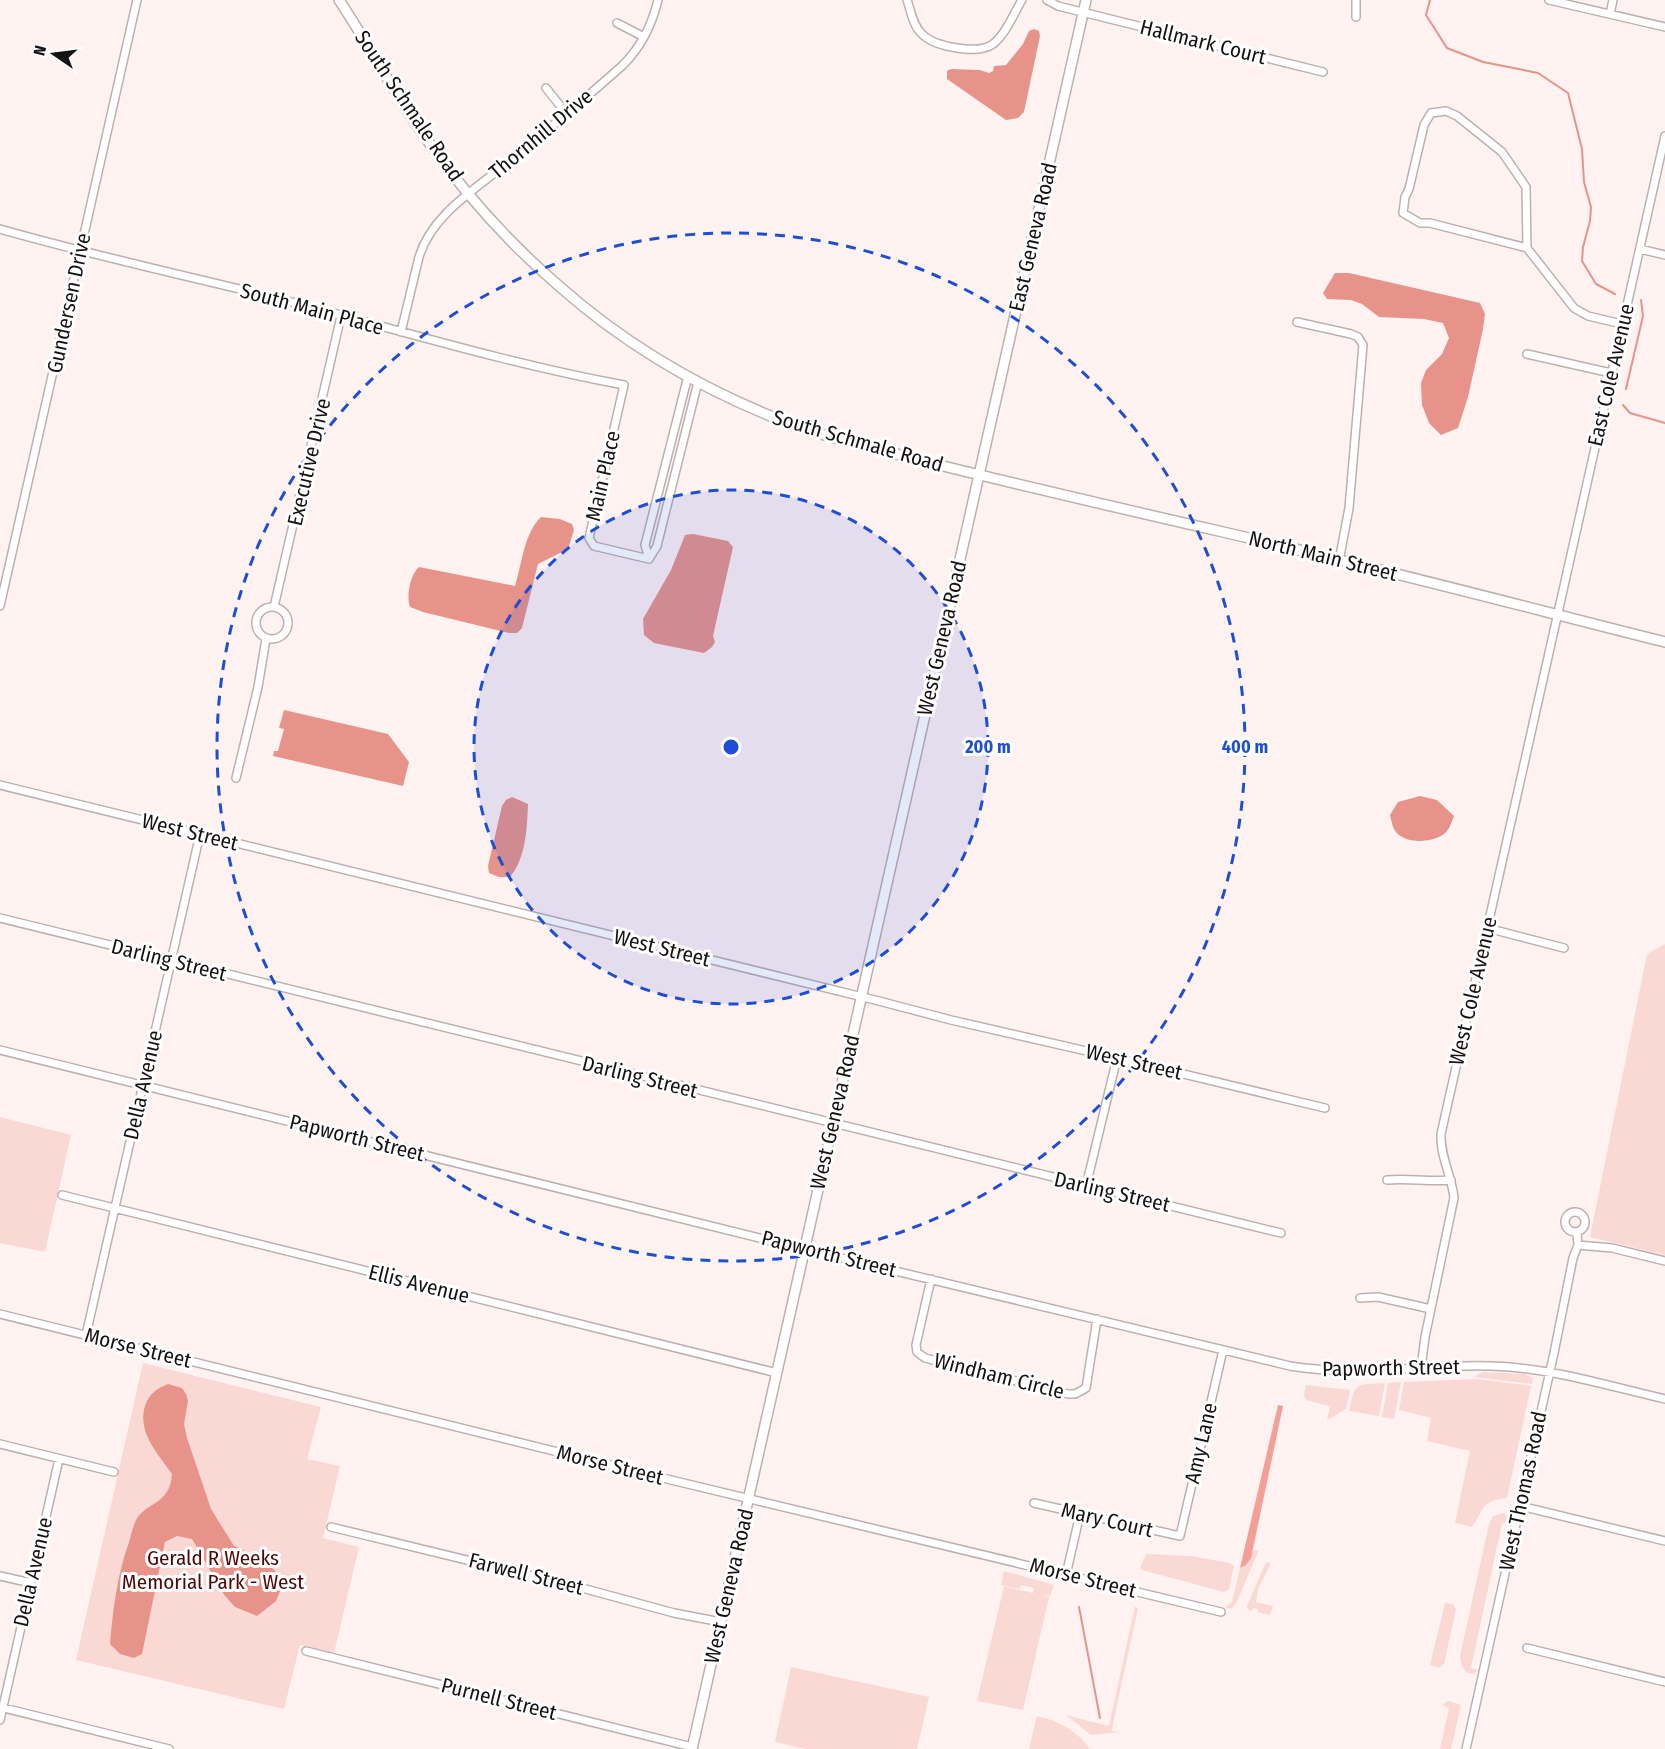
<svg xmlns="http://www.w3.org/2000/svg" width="1665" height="1749" font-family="'Fira Sans Condensed',sans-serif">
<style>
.green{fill:#fad8d4}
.forest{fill:#f49f95}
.water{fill:#e79389}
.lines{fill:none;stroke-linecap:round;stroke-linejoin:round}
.stream{stroke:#e79389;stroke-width:2}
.street-casing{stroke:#beb0ae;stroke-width:10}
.secondary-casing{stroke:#beb0ae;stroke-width:12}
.street{stroke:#fff;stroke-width:7}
.secondary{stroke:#fff;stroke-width:9}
.ring{fill:none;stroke:#1d4ed8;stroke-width:3;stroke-dasharray:10 8}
.labels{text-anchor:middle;stroke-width:6;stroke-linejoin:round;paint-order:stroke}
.street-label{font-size:21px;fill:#171212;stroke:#fff}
.park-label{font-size:21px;fill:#520607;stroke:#fff}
.centre{fill:#1d4ed8;stroke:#fff;stroke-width:3}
.ring-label{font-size:18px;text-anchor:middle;font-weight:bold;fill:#1d4ed8;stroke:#fff;stroke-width:6;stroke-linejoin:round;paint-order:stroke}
</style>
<rect width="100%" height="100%" fill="#fff2f1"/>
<path class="green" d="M1665 944V1255L1590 1237 1647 954Z
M0 1117 71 1135 45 1252 0 1243Z
M143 1363 321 1407 307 1459 340 1466 323 1538 359 1547 334 1653 300 1645 284 1709 76 1660Z
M1483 1372 1525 1374 1533 1378 1532 1384 1474 1377Z
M1478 1379 1531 1386 1507 1498C1482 1500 1483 1510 1472 1527L1455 1523 1470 1451 1427 1441 1431 1418 1399 1410 1404 1382Z
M1401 1382 1394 1419 1382 1417 1388 1383Z
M1385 1383 1379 1416 1349 1411C1355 1381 1356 1385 1385 1383Z
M1306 1385 1350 1390 1346 1409 1327 1420 1330 1406 1306 1400 1304 1395Z
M1503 1513 1508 1516 1509 1520 1502 1524 1471 1668 1478 1670 1474 1674 1467 1673 1462 1667 1460 1656 1489 1524 1493 1516Z
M1259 1550 1236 1604 1231 1609 1225 1607 1232 1602 1240 1568 1246 1565 1252 1551Z
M1146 1554 1191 1556 1229 1563 1234 1566 1229 1589 1224 1592 1142 1570 1140 1568Z
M1266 1562 1271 1563 1258 1589 1256 1602 1273 1606 1270 1615 1258 1612V1609L1253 1608 1252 1611 1248 1610 1247 1606Z
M1004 1571 1054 1585 1050 1596 1042 1595 1049 1597 1023 1710 977 1701 1004 1586 1033 1593 1034 1588 1021 1585 1020 1589 1001 1585Z
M1445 1603 1453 1604 1456 1609 1444 1664 1439 1668 1430 1665Z
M1135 1606 1138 1609 1113 1723 1112 1731 1120 1732 1091 1735 1066 1715 1109 1726Z
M791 1667 929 1697 917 1749H806L775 1742Z
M1448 1701 1461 1705 1451 1749H1440L1449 1708 1442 1705Z
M1037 1716C1059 1721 1076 1730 1090 1749H1029Z"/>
<path class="forest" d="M1278 1405 1283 1406 1251 1558 1246 1565 1240 1568Z"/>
<path class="water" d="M1034 29 1039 31 1040 36 1024 112 1018 118 1006 120 947 79V71L951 69 980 70 989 73 993 71 994 66 1006 65 1023 44 1029 31Z
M1335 273H1349L1480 303 1485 314 1483 329 1468 397 1458 428 1441 435 1429 423 1422 405 1421 383 1426 370 1442 354 1449 338 1443 323 1424 319 1379 317 1362 304 1351 300 1327 299 1323 293Z
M541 517 560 519 572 524 574 530 568 549 538 564 522 628 517 633H509L423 612 410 607C406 596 410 575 419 567L515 586C522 564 524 533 541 517Z
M693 534 728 541 733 547 713 636 715 642 712 647 704 653 654 643 644 635 643 619 671 570 685 535Z
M284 710 388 734 409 762 403 786 273 756 274 751H278L284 729 279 728Z
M1420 796 1437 800 1454 816C1451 823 1449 832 1441 836 1428 843 1402 844 1394 829 1392 825 1391 819 1390 815L1398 802Z
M512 797 528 804C527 828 526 858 510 877H499L489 873 488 866 502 806 506 800Z
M168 1384 182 1388 186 1394 188 1401 184 1424 187 1438 211 1509 234 1546 263 1559 277 1573 283 1584 276 1601 257 1616 235 1607 225 1596 192 1539 177 1536 165 1542 142 1654 134 1658 120 1654 110 1644C113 1609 117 1576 129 1542 131 1535 133 1527 136 1520 146 1502 170 1505 172 1474 158 1453 137 1433 145 1406 149 1394 156 1389 168 1384Z"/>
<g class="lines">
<path class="stream" d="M1430 0 1426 15 1447 48 1483 62 1538 73 1568 93 1582 149 1584 182 1591 207 1590 221 1583 247 1582 261 1596 284 1615 294
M1626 389 1643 316 1641 300
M1623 405 1630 413 1665 423
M1079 1607 1100 1718"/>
<g class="street-casing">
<path id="street" d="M907 0C911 11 913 26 922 34 935 47 978 55 993 44 1006 34 1014 13 1022 0
M1047 0 1058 6 1323 72
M1549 0 1665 27
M1610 14 1613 0
M1356 17V0
M617 23 644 37
M546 88 566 113
M0 229C95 256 192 277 288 301 399 330 510 364 624 385L589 538 594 546 649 559
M1527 248 1526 187 1502 152 1457 116 1446 111 1431 113 1424 125 1409 189 1405 197 1403 213 1420 223H1430L1527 248 1574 308 1588 316 1622 324
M1640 249 1665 255
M1297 322 1351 334 1358 337 1363 345 1349 508 1339 561
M401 332 419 257C432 215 473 191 506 164 545 132 585 99 623 65 641 47 652 25 658 0
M1527 354 1611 373
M649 559 645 545 688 376
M649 559 657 546 698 382
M0 606 137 0
M256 623a16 16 0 1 1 32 0a16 16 0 1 1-32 0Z
M274 607 341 316
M236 778 258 687 266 639
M0 785 879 1001 951 1020 1117 1058 1325 1108
M0 918 1281 1233
M1487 928 1564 948
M0 1050 804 1249 1290 1366C1357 1377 1423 1364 1490 1366 1549 1367 1608 1386 1665 1399
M1387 1180C1408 1178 1429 1182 1451 1180
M1086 1186 1117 1058
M62 1195 777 1373
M1565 1222a10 10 0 1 1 20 0a10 10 0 1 1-20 0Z
M1578 1245 1612 1248 1665 1261
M931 1279 916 1345 917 1352 925 1358 1068 1394H1075L1086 1388 1097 1319
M1360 1298 1378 1297 1431 1309
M0 1314 667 1479 1221 1612
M86 1335 200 834
M1421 1368 1425 1337 1454 1198C1452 1176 1440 1157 1441 1134L1665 136
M0 1444 114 1472
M1034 1503 1180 1536 1223 1350
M1520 1506 1665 1541
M331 1527 582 1588 674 1613 721 1622
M1066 1575 1080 1514
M0 1576 31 1583
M1527 1648 1665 1682
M306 1651 692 1747
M0 1707 169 1749
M0 1720 59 1459
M1466 1749 1554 1353 1573 1258 1578 1245 1577 1233"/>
</g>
<g class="secondary-casing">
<path id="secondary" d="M339 0C369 45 394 93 425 137 463 192 508 242 559 286 620 340 693 384 768 415 817 436 871 447 923 461 1023 486 1123 509 1223 532 1371 566 1518 605 1665 642
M692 1749 1086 0"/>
</g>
<use href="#street" class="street"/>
<use href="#secondary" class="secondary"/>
</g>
<circle cx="731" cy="747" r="257" fill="#1d4ed8" fill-opacity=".12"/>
<g class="ring">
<circle cx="731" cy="747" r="257"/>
<circle cx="731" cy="747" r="514"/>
</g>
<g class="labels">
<g class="street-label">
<text transform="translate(1203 42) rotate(14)" y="7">Hallmark Court</text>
<text transform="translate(409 106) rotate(56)" y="7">South Schmale Road</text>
<text transform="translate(541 134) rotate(-40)" y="7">Thornhill Drive</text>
<text transform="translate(1033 237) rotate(-77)" y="7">East Geneva Road</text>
<text transform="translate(69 303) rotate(-78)" y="7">Gundersen Drive</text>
<text transform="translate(312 309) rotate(15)" y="7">South Main Place</text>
<text transform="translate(1611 375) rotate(-77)" y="7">East Cole Avenue</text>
<text transform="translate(858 441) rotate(16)" y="7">South Schmale Road</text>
<text transform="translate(309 462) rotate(-77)" y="7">Executive Drive</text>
<text transform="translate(603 476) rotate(-77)" y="7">Main Place</text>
<text transform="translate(1323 556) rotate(14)" y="7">North Main Street</text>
<text transform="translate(942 638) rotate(-77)" y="7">West Geneva Road</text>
<text transform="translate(190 832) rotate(14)" y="7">West Street</text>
<text transform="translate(662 948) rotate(14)" y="7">West Street</text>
<text transform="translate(169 960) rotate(14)" y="7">Darling Street</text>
<text transform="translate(1473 991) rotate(-77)" y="7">West Cole Avenue</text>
<text transform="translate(1134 1062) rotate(13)" y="7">West Street</text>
<text transform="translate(640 1077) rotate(14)" y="7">Darling Street</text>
<text transform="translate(143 1085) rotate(-77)" y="7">Della Avenue</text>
<text transform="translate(835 1112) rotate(-77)" y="7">West Geneva Road</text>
<text transform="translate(357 1138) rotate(14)" y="7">Papworth Street</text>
<text transform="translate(1112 1192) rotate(13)" y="7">Darling Street</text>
<text transform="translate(829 1254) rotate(14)" y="7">Papworth Street</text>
<text transform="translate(419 1284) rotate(14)" y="7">Ellis Avenue</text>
<text transform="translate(138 1348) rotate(14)" y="7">Morse Street</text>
<text transform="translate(1391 1368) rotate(-1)" y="7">Papworth Street</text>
<text transform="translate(999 1376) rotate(14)" y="7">Windham Circle</text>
<text transform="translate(1201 1443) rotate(-77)" y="7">Amy Lane</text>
<text transform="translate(610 1465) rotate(14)" y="7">Morse Street</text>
<text transform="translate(1523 1491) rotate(-78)" y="7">West Thomas Road</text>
<text transform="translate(1107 1520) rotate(13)" y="7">Mary Court</text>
<text transform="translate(33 1572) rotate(-77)" y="7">Della Avenue</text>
<text transform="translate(526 1574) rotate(14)" y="7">Farwell Street</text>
<text transform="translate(1083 1578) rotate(14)" y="7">Morse Street</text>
<text transform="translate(729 1586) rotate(-77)" y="7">West Geneva Road</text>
<text transform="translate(499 1699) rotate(14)" y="7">Purnell Street</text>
</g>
<g class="park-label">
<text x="213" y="1565">Gerald R Weeks<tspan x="213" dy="24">Memorial Park - West</tspan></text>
</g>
</g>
<circle cx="731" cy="747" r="9" class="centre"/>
<g class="ring-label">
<text x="988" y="753">200 m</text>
<text x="1245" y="753">400 m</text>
</g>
<g transform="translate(54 54) rotate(284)" stroke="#ffffff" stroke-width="4.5" paint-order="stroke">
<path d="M0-4.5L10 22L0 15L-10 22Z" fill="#171212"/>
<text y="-9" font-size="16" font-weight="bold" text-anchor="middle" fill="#171212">N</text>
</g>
</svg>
